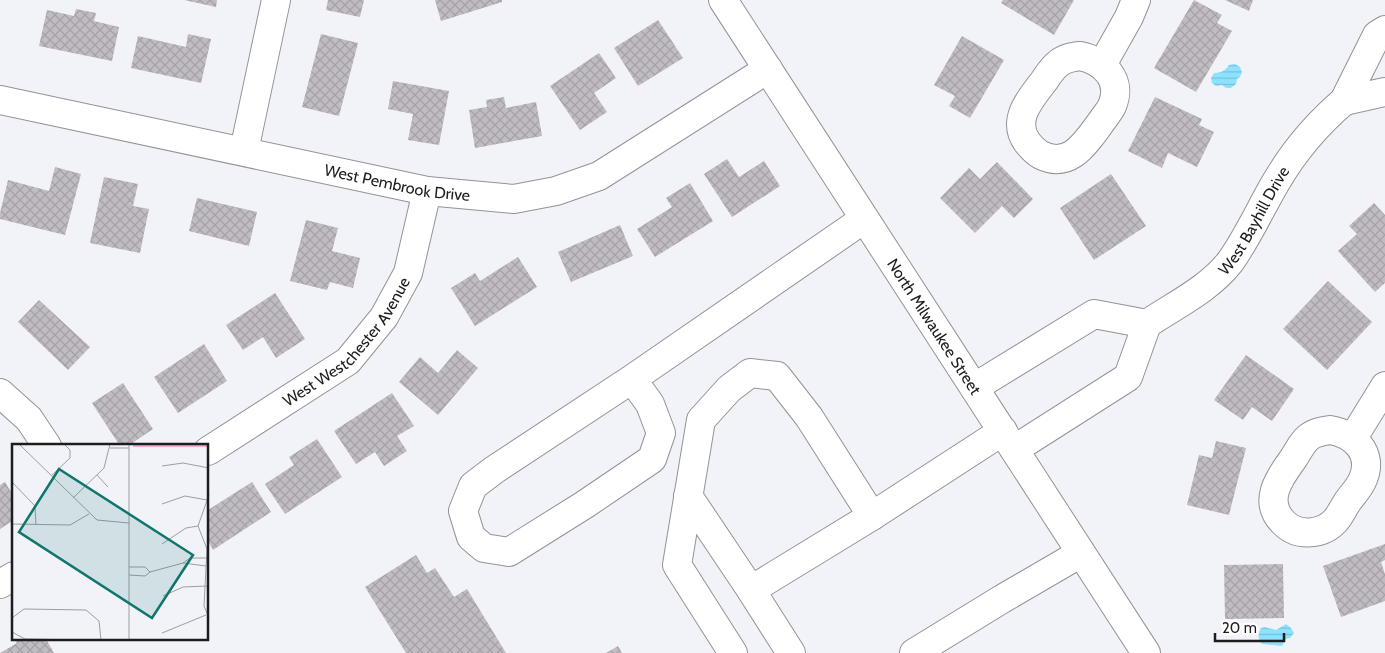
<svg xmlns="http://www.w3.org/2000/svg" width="1385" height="653" font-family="Cabin,sans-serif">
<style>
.water{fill:url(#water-rules)}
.building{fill:url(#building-cross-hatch)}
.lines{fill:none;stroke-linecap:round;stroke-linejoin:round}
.minor-casing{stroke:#929399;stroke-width:30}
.minor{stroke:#fff;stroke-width:28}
.labels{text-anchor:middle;stroke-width:4;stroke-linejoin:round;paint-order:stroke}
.street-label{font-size:16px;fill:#1d1d20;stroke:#fff}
.inset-road{fill:none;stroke:#9d9da2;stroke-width:1}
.view{fill:#0f766e;fill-opacity:0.15;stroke:#0f766e;stroke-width:2.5}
.inset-edge{fill:none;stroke:#1d1d20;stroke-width:2.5}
</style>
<defs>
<pattern id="water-rules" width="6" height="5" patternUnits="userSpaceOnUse" patternTransform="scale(1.25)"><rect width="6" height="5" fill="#8de2fd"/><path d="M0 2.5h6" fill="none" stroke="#79c1d9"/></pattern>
<pattern id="building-cross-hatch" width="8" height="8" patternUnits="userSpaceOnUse" patternTransform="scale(1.25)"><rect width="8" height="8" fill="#c0bcc1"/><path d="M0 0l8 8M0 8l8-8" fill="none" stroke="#a5a1a6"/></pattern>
</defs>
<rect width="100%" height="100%" fill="#f2f3f9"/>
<path class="water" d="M1235 64 1240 67 1242 72 1240 77 1237 79 1236 84 1231 88H1226L1222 85 1216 86 1212 83 1211 78 1214 73C1221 73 1225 71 1229 65Z
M1286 624 1291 628 1294 633 1290 638 1286 639 1282 646 1262 644C1257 639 1258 634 1261 628L1265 627 1276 630Z"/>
<path class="building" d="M184 0H217L216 7Z
M328 0H364L360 17 326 10Z
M435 0H502V2L441 21Z
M1003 0H1074L1054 35 1001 3Z
M1194 0 1222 15 1217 23 1232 31 1196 92 1154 68Z
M1225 0H1253L1249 11Z
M76 9 96 13 94 21 119 27 112 61 39 46 47 10 74 16Z
M658 20 683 58 638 86 614 48Z
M188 34 211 39 201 83 131 68 138 36 186 47Z
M321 34 358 43 339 116 302 107Z
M962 36 1004 60 970 118 949 106 955 96 934 85Z
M599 53 616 78 594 93 607 112 580 130 550 86Z
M393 81 449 91 439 145 408 140 413 114 388 109Z
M504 97 506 108 536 102 542 136 475 148 469 110 487 107 486 100Z
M1155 97 1202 119 1199 125 1214 132 1197 167 1168 153 1162 168 1128 151Z
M727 159 739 177 764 161 780 186 732 217 704 174Z
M997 162 1033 199 1014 218 1002 206 975 233 940 198 969 168 980 179Z
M55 167 81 174 65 235 0 219V213L8 180 49 191Z
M1111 174 1146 226 1094 260 1060 208Z
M104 177 138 184 133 206 149 209 140 253 90 243Z
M690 183 713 221 655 257 637 229 672 207 666 198Z
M197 198 257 212 249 246 189 231Z
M1374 203 1385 215V283L1375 292 1338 251 1357 234 1349 226Z
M306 220 338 228 332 251 360 258 353 288 330 282 327 290 290 281Z
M620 225 633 256 571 282 558 252Z
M518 257 537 287 475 326 451 288 475 273 480 281Z
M1328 281 1372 322 1327 370 1283 329Z
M275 293 305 339 276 358 263 337 243 350 226 325Z
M39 300 90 347 68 370 18 322Z
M204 344 227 381 178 413 154 377Z
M457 350 478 368 438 415 399 382 420 357 438 373Z
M1246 355 1294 389 1272 421 1252 407 1243 420 1214 400Z
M123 383 153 429 128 446H120L92 403Z
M392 393 414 426 397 436 407 451 384 466 375 452 356 464 334 431Z
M317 439 342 477 285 514 265 484 294 465 289 457Z
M1216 441 1246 448 1229 515 1187 505 1199 455 1212 458Z
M5 482 14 497V520L0 529V485Z
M252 482 271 512 213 550 208 541V510Z
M1385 544V560L1381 562 1385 574V601L1341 617 1323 566Z
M416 555 427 573 435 568 454 597 467 589 506 653H406L365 587Z
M1283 564 1284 618 1225 619 1224 565Z
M14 639H46L54 653H0L17 643Z
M618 646 622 653H606Z"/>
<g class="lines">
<g class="minor-casing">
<g id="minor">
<path id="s1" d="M723 0 1146 653"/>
<path d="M1385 30 1377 35 1344 101 1385 92"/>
<path d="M1080 56C1104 61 1123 80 1112 106 1109 112 1103 119 1099 125 1085 144 1069 169 1041 155 1035 152 1031 147 1027 142 1011 120 1031 98 1044 81 1048 75 1053 67 1059 63 1065 58 1072 57 1080 56Z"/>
<path d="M1102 65 1129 17 1136 0"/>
<path id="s2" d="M0 100 427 191 514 199 556 191 599 176 768 69"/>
<path d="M244 151 276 0"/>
<path id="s3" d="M1147 324C1175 305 1209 289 1230 262 1248 237 1260 209 1276 182 1294 151 1316 125 1344 101"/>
<path d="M632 379 650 404 661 433 652 459 584 505 509 552 484 548 471 537 463 511 473 486 494 470 632 379 864 219"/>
<path d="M975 387 1094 314 1147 324 1128 377 1015 449"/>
<path d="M0 393 29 419 47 446"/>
<path d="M1330 430C1354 434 1374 453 1363 479 1360 487 1353 494 1348 501 1344 507 1340 515 1336 520 1323 535 1298 537 1284 523 1262 502 1279 478 1293 459 1298 452 1302 442 1309 437 1315 432 1323 431 1330 430Z"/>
<path d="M1353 438 1385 386"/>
<path id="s4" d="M208 451 348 361 384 317 408 273 427 191"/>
<path d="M688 496 751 590 872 516 1003 431"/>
<path d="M0 584 14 576"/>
<path d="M751 590 791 653"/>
<path d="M733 653 677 565 701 420 729 389 750 373 777 376 809 417 872 516"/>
<path d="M914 653 1002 599 1081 553"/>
</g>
</g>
<use href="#minor" class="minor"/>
</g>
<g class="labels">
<g class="street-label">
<text dy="6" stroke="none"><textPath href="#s2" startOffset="406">West Pembrook Drive</textPath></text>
<text dy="6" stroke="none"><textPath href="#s3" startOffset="152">West Bayhill Drive</textPath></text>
<text dy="6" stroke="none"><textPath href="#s1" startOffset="389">North Milwaukee Street</textPath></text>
<text dy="6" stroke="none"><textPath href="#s4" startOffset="179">West Westchester Avenue</textPath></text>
</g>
</g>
<g transform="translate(12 444)">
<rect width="196" height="196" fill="#f2f3f9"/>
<path d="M121 0H196L197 3H121Z" fill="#f6abd2"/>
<path class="inset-road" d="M7 0 85 76 117 79M98 4H117M150 22 171 19 197 24M85 31 96 43M39 32 58 14V6L52 0M0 38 23 62 24 81M197 51 186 82 195 105 192 162 197 174M61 54 92 24 98 0M150 60 173 52 195 56M0 80 58 81 77 70M150 100 174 84 186 82M194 122 171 119 178 114H194M138 128 171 119M117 131 133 132 138 128 133 123H117M151 152 171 143 195 142M0 174 12 165 74 166 87 177 89 196M0 188 13 195 67 196M150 189 194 171M117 196V0"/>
<path class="view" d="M47 25 181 111 140 174 7 88Z"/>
<rect width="196" height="196" class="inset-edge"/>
</g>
<path d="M1215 633v8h69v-8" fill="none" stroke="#1d1d20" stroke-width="2.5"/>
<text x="1222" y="633" font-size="15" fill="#1d1d20" stroke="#ffffff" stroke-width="4" paint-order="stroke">20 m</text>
</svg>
